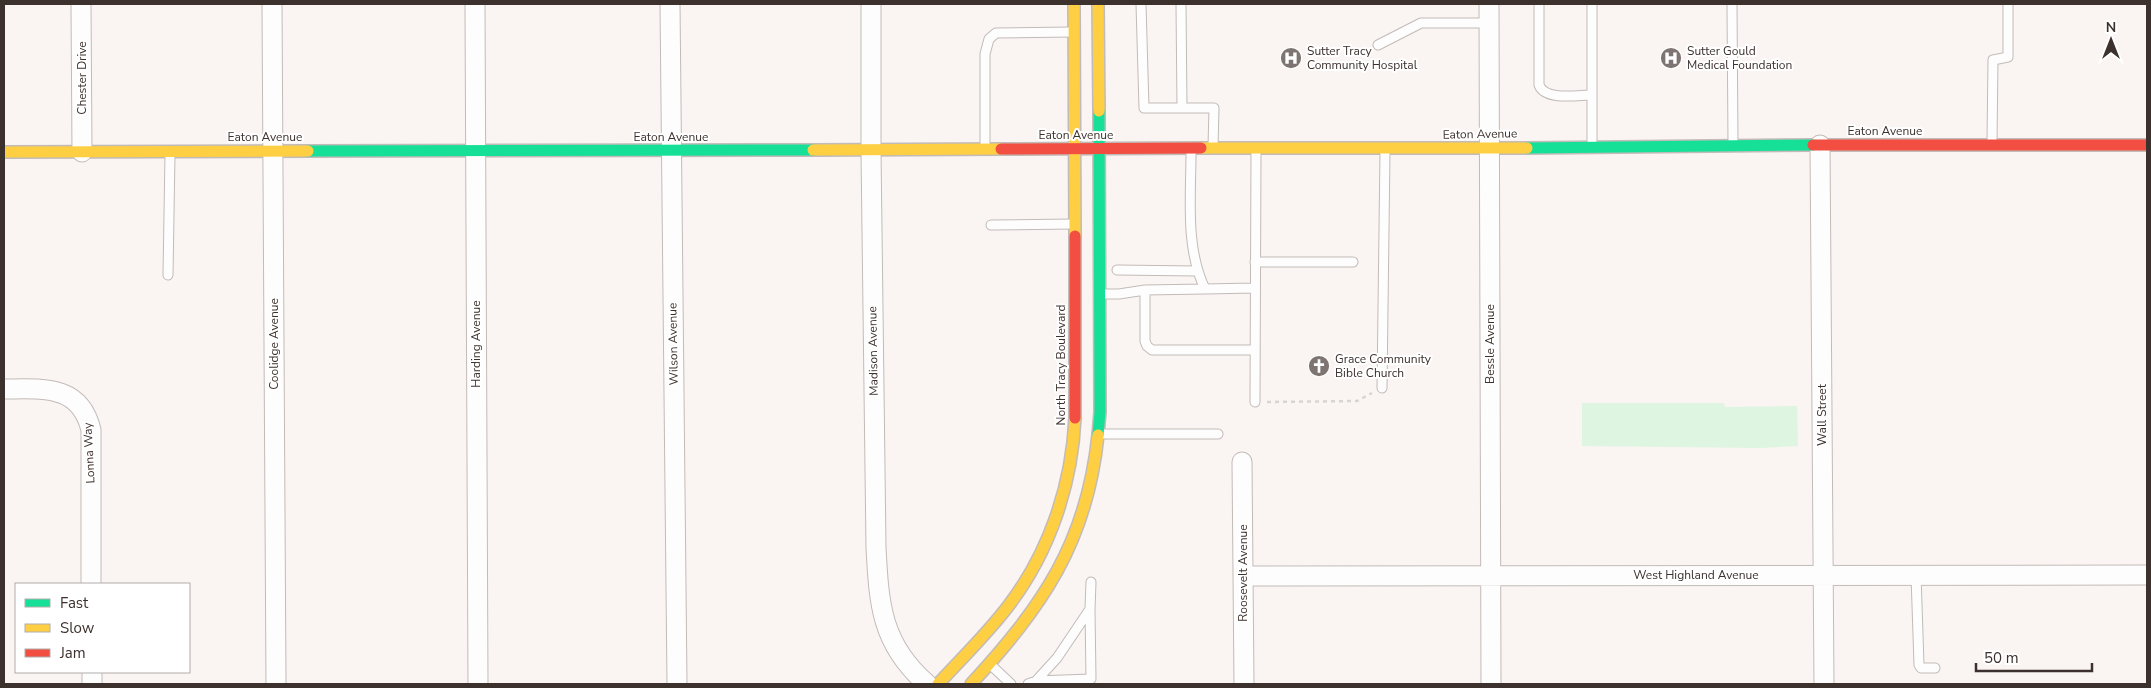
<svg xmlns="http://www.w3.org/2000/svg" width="2151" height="688" font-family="'Nunito Sans',sans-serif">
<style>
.green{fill:#ddf5e1}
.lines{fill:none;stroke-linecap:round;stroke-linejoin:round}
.lane-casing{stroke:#c2bbb8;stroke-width:11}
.street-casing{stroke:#c2bbb8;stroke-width:21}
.fast-casing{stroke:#c2bbb8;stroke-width:14}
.slow-casing{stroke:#c2bbb8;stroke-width:14}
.jam-casing{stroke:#c2bbb8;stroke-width:14}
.path{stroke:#d7d5d3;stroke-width:2.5;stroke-dasharray:4 4;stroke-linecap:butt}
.lane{stroke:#fefdfd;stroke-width:9}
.street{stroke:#fefdfd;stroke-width:19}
.fast{stroke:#16e098;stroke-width:11}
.slow{stroke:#ffcf43;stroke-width:11}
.jam{stroke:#f24e42;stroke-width:11}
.labels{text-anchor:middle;stroke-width:4;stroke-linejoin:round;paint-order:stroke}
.poi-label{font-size:12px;fill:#3c312d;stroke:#fff;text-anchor:start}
.street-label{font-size:12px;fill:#3c312d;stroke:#fff}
</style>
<rect width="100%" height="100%" fill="#faf4f2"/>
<path class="green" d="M1582 403H1724L1725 407 1797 406 1798 446 1760 448 1582 446Z"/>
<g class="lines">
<g class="lane-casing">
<path id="lane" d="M1141 4 1144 108H1182
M1181 4 1182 108H1214L1213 147
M1539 4V85C1545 101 1577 95 1592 95
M1732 4 1733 143
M1378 45 1421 23H1489
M1992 142 1993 60 2008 57V4
M1592 144V4
M985 146V54L989 39 996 33 1072 32
M1191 152C1191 198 1185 247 1205 289L1255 288
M991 225 1073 224
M1255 262H1353
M1117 270 1197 271
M168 275 170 154
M1145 290V341L1147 346 1152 350H1255
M1103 294H1119L1145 290 1205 289
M1382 388 1385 151
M1255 402 1256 151
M1100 434H1218
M1916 575 1919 665 1921 668H1935
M992 666 1011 684
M1036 681 1091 679 1090 610
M1028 684 1036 681 1057 658 1090 609 1091 582"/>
</g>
<g class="street-casing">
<path id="street" d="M81 4 82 152
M272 4 276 684
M475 4 478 684
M670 4 677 684
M871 4V151L876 548C879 604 881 644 927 684
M1489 4 1491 684
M1820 145 1824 684
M4 389C43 389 80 384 91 430V584
M1242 462 1244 684
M1244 576 2147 575
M92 672V684"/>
</g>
<g class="fast-casing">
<path id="fast" d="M1527 148 1813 145
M308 151 813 150
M1098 435 1100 412 1099 111"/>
</g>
<g class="slow-casing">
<path id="slow" d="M1074 4 1075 236
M1098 4 1099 111
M1201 148H1527
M813 150 1001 149
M4 152 308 151
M938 684C962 658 988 633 1009 605 1050 551 1072 484 1075 418
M971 684C1042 607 1087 543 1098 435"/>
</g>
<g class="jam-casing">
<path id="jam" d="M1813 145H2147
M1001 149 1201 148
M1075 236V418"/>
</g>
<path class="path" d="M1267 402 1357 401 1372 393"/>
<use href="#lane" class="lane"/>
<use href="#street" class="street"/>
<use href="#fast" class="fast"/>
<use href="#slow" class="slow"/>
<use href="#jam" class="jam"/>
</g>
<defs>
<g id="hospital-disc" transform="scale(1.125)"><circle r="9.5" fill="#7e7572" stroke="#fff"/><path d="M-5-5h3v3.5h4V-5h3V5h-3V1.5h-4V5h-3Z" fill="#fff"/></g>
<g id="church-disc" transform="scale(1.125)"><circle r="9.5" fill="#7e7572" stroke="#fff"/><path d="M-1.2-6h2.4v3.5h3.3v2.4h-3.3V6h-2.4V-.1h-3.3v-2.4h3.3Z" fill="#fff"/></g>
</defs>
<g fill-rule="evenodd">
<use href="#hospital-disc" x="1291" y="58"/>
<use href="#hospital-disc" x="1671" y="58"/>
<use href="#church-disc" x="1319" y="366"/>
</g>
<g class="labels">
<g class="poi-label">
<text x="1307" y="55">Sutter Tracy<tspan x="1307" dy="14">Community Hospital</tspan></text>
<text x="1687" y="55">Sutter Gould<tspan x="1687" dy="14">Medical Foundation</tspan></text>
<text x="1335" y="363">Grace Community<tspan x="1335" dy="14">Bible Church</tspan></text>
</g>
<g class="street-label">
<text transform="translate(82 78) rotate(-90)" y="4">Chester Drive</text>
<text x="1885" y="135">Eaton Avenue</text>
<text transform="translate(1480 134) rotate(-1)" y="4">Eaton Avenue</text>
<text x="1076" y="139">Eaton Avenue</text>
<text x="265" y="141">Eaton Avenue</text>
<text x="671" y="141">Eaton Avenue</text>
<text transform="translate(274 344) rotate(-90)" y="4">Coolidge Avenue</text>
<text transform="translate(476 344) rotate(-90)" y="4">Harding Avenue</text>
<text transform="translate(673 344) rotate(-91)" y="4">Wilson Avenue</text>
<text transform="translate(1490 344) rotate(-90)" y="4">Bessle Avenue</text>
<text transform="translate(873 351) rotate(-91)" y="4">Madison Avenue</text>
<text transform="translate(1061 365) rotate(-90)" y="4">North Tracy Boulevard</text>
<text transform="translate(1822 415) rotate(-90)" y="4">Wall Street</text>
<text transform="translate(89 453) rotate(-93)" y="4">Lonna Way</text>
<text transform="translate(1243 573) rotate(-90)" y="4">Roosevelt Avenue</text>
<text x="1696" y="579">West Highland Avenue</text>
</g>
</g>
<rect width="2151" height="688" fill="none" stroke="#3c312d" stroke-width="10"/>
<rect x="15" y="583" width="175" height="90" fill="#ffffff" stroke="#b1adab"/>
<rect x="25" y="599" width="25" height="8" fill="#16e098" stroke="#b1adab"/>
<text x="60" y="608" font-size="15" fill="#3c312d">Fast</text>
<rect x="25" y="624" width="25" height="8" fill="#ffcf43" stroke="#b1adab"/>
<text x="60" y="633" font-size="15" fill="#3c312d">Slow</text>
<rect x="25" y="649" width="25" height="8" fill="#f24e42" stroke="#b1adab"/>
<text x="60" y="658" font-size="15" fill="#3c312d">Jam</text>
<g transform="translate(2111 40)" stroke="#ffffff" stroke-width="4" paint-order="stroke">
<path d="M0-4L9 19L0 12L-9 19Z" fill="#3c312d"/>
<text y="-8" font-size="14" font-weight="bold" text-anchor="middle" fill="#3c312d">N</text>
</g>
<path d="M1976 663v8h116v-8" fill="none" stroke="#3c312d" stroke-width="2.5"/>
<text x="1984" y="663" font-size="15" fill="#3c312d" stroke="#ffffff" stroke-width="4" paint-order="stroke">50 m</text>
</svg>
